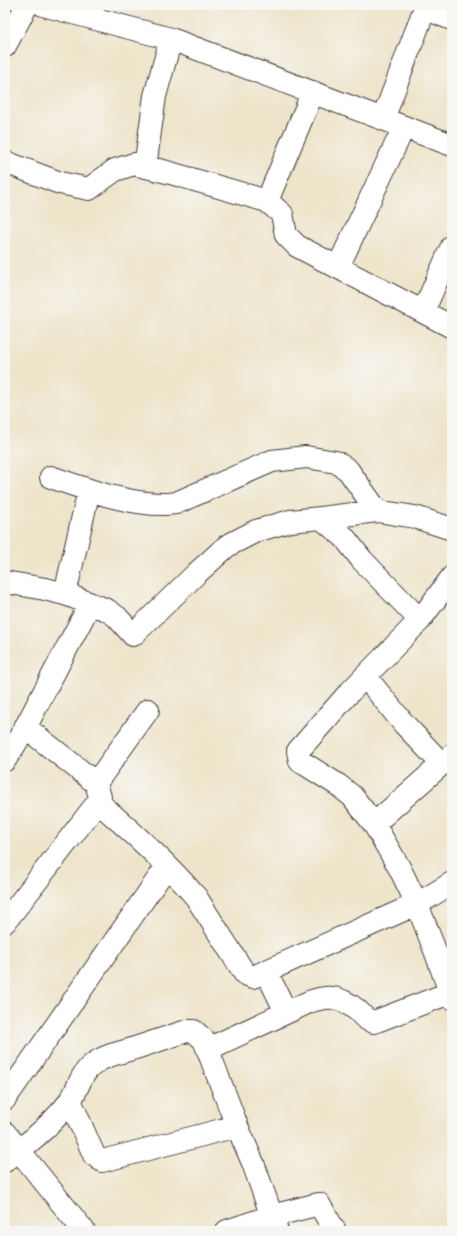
<svg xmlns="http://www.w3.org/2000/svg" width="457" height="1236" font-family="Itim,sans-serif">
<style>
.lines{fill:none;stroke-linecap:round;stroke-linejoin:round}
.minor-casing{stroke:#3c3a36;stroke-width:24}
.minor{stroke:#fff;stroke-width:22}
</style>
<rect width="100%" height="100%" fill="#f6f6f2"/>
<filter id="ink" filterUnits="userSpaceOnUse"><feTurbulence type="fractalNoise" baseFrequency=".025" numOctaves="2"/><feDisplacementMap in="SourceGraphic" scale="8" xChannelSelector="R" yChannelSelector="G"/><feConvolveMatrix kernelMatrix="1 2 1 2 8 2 1 2 1" color-interpolation-filters="sRGB"/></filter>
<filter id="wash" filterUnits="userSpaceOnUse"><feTurbulence type="fractalNoise" baseFrequency=".012" numOctaves="4" result="noise"/><feDisplacementMap in="SourceGraphic" scale="16" xChannelSelector="R" yChannelSelector="G"/><feGaussianBlur stdDeviation="0.9" result="paint"/><feColorMatrix in="noise" values="0 0 0 0 0 0 0 0 0 0 0 0 0 0 0 0 0 1.4 0 .05"/><feComposite in="paint" operator="in"/></filter>
<g filter="url(#wash)">
<rect width="100%" height="100%" fill="#eee4c9"/>
</g>
<g filter="url(#ink)">
<g class="lines">
<g class="minor-casing">
<path id="minor" d="M43 5 171 39 452 145
M424 8 452 19
M5 46 27 5
M383 119 426 5
M5 162 60 183 89 189 115 170 134 164 167 172 267 201 282 214 286 235 297 246 452 327
M145 167 155 96 171 39
M267 201 313 92
M338 267 404 127
M423 312 452 246
M51 477C85 489 140 509 176 503L272 461 306 457 336 462 348 470 377 511
M321 518 344 537 362 560 420 620
M452 577 420 620 348 694 298 751 300 761 338 785 352 796 374 824 400 869 417 904 436 953 452 998
M5 582 45 589 65 594 107 610 117 617 133 635 197 573 227 546 256 531 290 521 321 518 377 511 415 517 452 529
M65 594 89 490
M365 676 404 724 442 764
M5 760 23 732 90 604
M96 783 148 710
M98 802C132 832 167 863 196 897L245 974 253 977 417 904 452 883
M374 824 452 755
M5 922 98 802 100 797 96 783 25 727
M266 971 286 1012
M208 1049 309 1002C329 995 339 996 357 1010 365 1017 362 1018 374 1022L452 992
M5 1099 167 866
M70 1100 94 1155 102 1161 237 1126
M5 1133 84 1231
M5 1161C28 1144 53 1124 70 1101 79 1088 80 1073 95 1063 104 1056 118 1053 129 1050 148 1044 168 1037 187 1031H194L204 1040 237 1126 253 1163 277 1231
M227 1231 272 1216 319 1204 335 1231"/>
</g>
<use href="#minor" class="minor"/>
</g>
</g>
<rect width="457" height="1236" fill="none" stroke="#f6f6f2" stroke-width="20"/>
</svg>
